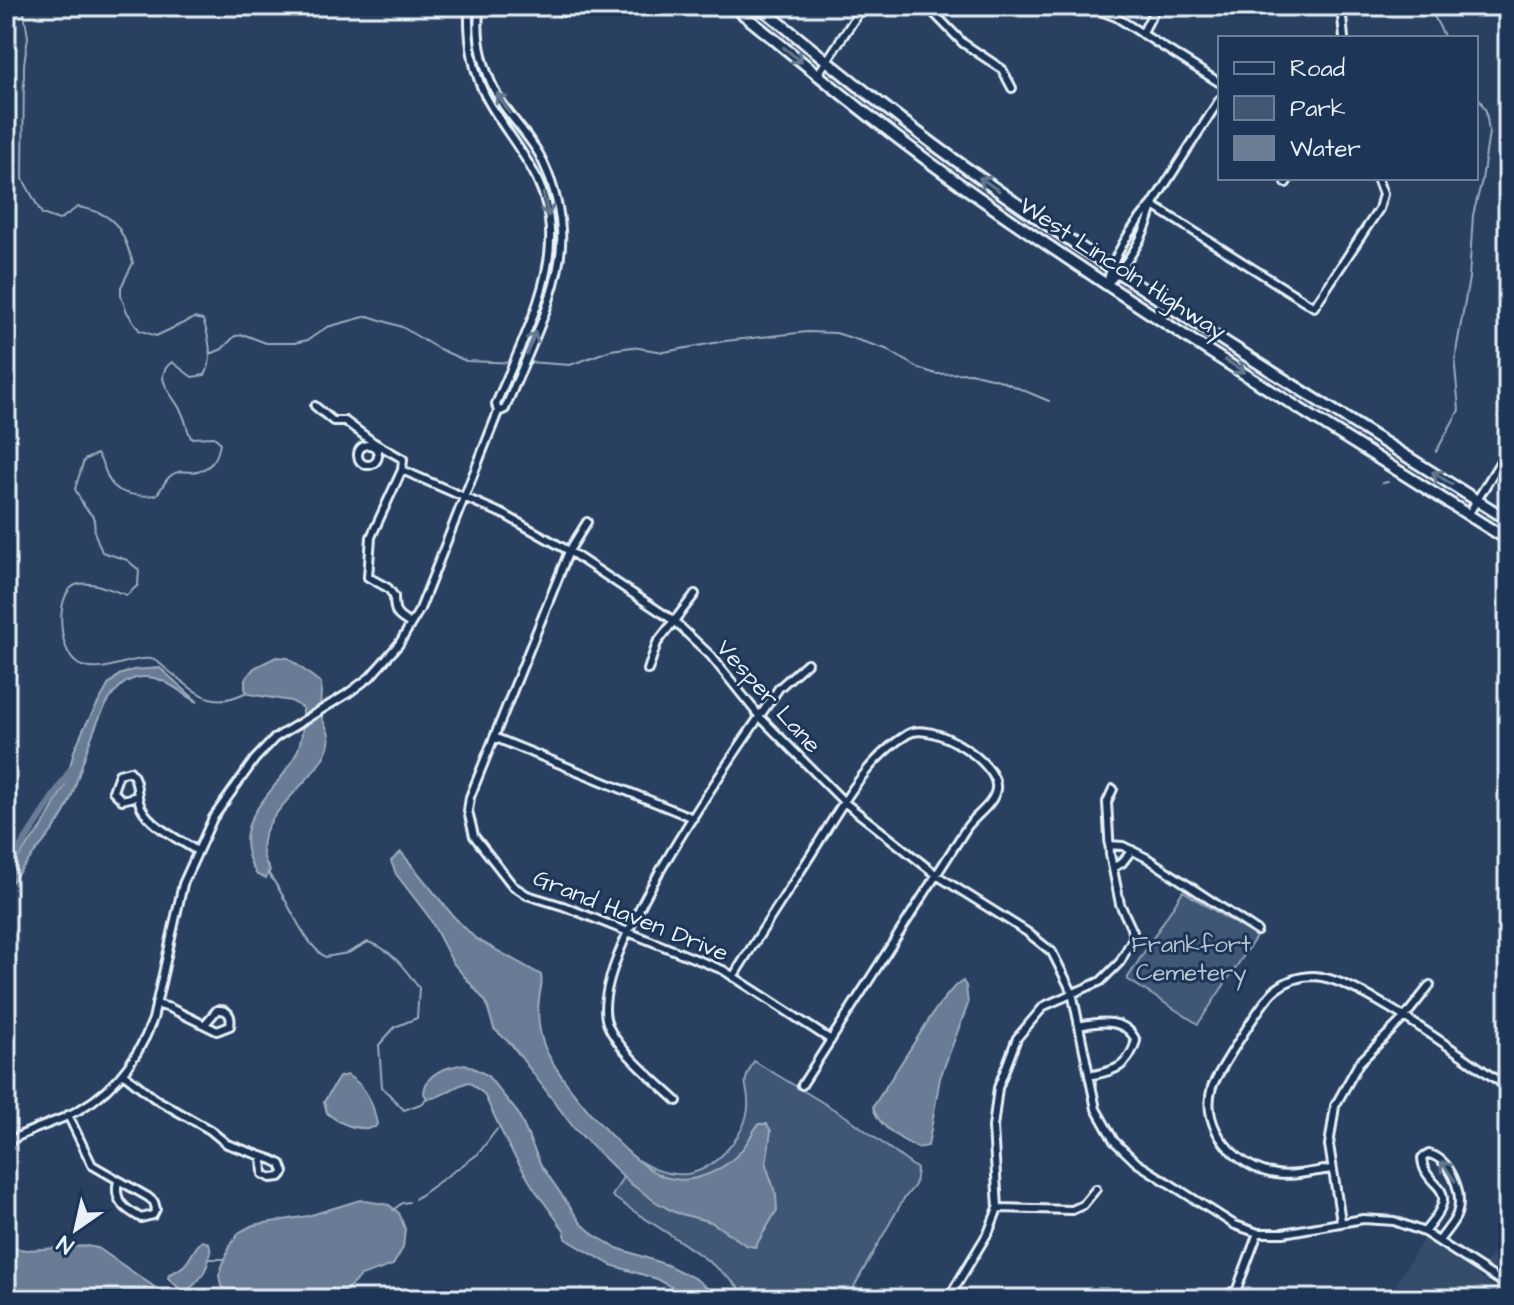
<svg xmlns="http://www.w3.org/2000/svg" width="1514" height="1305" font-family="'Architects Daughter',sans-serif">
<style>
.built{fill:#364d6b}
.green{fill:#415774;stroke:#94a4b6;stroke-width:2}
.water{fill:#6b7c95;stroke:#9dabbd;stroke-width:2}
.lines{fill:none;stroke-linecap:round;stroke-linejoin:round}
.stream{stroke:#9dabbd;stroke-width:2}
.canal{stroke:#6b7c95;stroke-width:7}
.street-casing{stroke:#e8f1f8;stroke-width:12}
.primary-casing{stroke:#e8f1f8;stroke-width:15}
.street{stroke:#1d3557;stroke-width:6}
.primary{stroke:#1d3557;stroke-width:9}
.oneway{stroke:#64778f}
.labels{text-anchor:middle;stroke-width:6;stroke-linejoin:round;paint-order:stroke}
.street-label{font-size:24px;fill:#e8f1f8;stroke:#1d3557}
.park-label{font-size:24px;fill:#b6c3d0;stroke:#1d3557}
</style>
<rect width="100%" height="100%" fill="#294061"/>
<filter id="ink" filterUnits="userSpaceOnUse"><feTurbulence type="fractalNoise" baseFrequency=".0125" numOctaves="2"/><feDisplacementMap in="SourceGraphic" scale="16" xChannelSelector="R" yChannelSelector="G"/><feConvolveMatrix kernelMatrix="1 2 1 2 8 2 1 2 1" color-interpolation-filters="sRGB"/></filter>
<g filter="url(#ink)">
<path class="built" d="M1508 1230V1283L1483 1267Z
M1425 1236 1508 1298V1299H1401L1393 1290Z"/>
<path class="green" d="M1183 891 1256 937 1198 1024 1127 979Z
M754 1061 850 1119 917 1169 915 1185 903 1200 847 1299H749C712 1255 658 1230 612 1196L634 1158C651 1168 666 1176 687 1174 715 1170 745 1136 748 1108 750 1083 738 1090 754 1061Z"/>
<path class="water" d="M276 657 288 658 321 683C322 694 318 709 323 720 326 730 331 732 329 743 321 784 237 822 270 870L266 878 257 875C223 820 277 796 297 752 303 738 303 723 303 708L291 701 249 694 245 689V679L254 668Z
M160 668 198 702C178 692 161 672 136 678 98 686 82 774 68 805 53 837 25 861 6 890V873L42 827 65 785 74 751 84 728 109 684 119 675 133 670Z
M401 852 454 917 475 938 541 975C543 984 540 990 539 999 537 1015 539 1033 545 1048 560 1083 626 1159 660 1175 670 1180 685 1181 696 1178 716 1173 735 1161 746 1144 751 1137 753 1130 759 1124H767L771 1131 766 1165 776 1195 777 1210 755 1247 746 1245 711 1222 674 1212 656 1202 631 1184 574 1128 511 1044 494 1029 486 1002 453 963 429 917 396 874 391 861Z
M963 981 966 986 968 1004 940 1078 928 1146 918 1148C901 1140 878 1126 873 1107L937 1007 954 987Z
M465 1064 487 1075 518 1113 541 1165 581 1223 594 1235 617 1248 667 1265 696 1279 721 1299H693L657 1279 611 1265 566 1239 564 1230 533 1187 508 1145 484 1094 469 1082C452 1086 447 1096 428 1099L424 1094C425 1072 447 1067 465 1064Z
M347 1075C366 1086 373 1102 377 1124L375 1127C357 1131 340 1124 327 1113L324 1102 339 1077Z
M360 1200 389 1205 399 1213 405 1229 403 1248 393 1265 361 1276 337 1299H234L221 1286 219 1275 230 1245 240 1232 253 1225 308 1216Z
M202 1241 209 1243C215 1258 199 1289 182 1291L168 1278 169 1274C193 1265 187 1255 202 1241Z
M86 1246 98 1248 172 1299H6V1247L27 1250Z"/>
<g class="lines">
<path class="stream" d="M23 6 28 37 24 64 23 179 42 214 59 220 78 207C116 213 122 229 133 263L121 287V296L127 312 139 330 156 336 194 318 203 320C209 336 214 361 205 375L192 377 172 362C150 378 175 396 182 413 186 421 187 430 191 438L214 437 220 442C218 460 210 470 192 472 190 472 180 471 178 472 166 475 164 487 156 495 142 497 120 495 112 484 106 477 105 465 97 454L84 460 75 489 84 506 94 518 95 534 102 552 127 560 139 570 138 585 127 595C113 591 94 581 79 584 54 588 57 651 78 664 100 677 128 656 151 659 157 660 162 665 166 669 196 691 209 711 247 692
M1429 6 1445 38
M209 352 213 353 222 349 235 336 245 335 266 343H294L308 340 327 327 368 316 402 327 435 347 466 361 521 363
M528 362 570 365 611 350 632 347 664 352 725 341 807 332 836 333 886 349 918 368 936 374 970 373 999 380 1049 401
M1436 452 1459 410 1455 367 1457 346 1469 278 1473 215 1482 180 1489 132 1486 111 1476 93
M1382 483 1388 482
M267 872C288 896 299 939 325 957L348 953 368 942C392 949 405 969 419 988L417 1018 395 1027 379 1045 382 1087 404 1110 423 1103 427 1097
M415 1199 478 1154 497 1129
M393 1210 402 1203 409 1202
M208 1259H225
M170 1299 178 1287"/>
<path class="canal" d="M6 870 72 768"/>
<g class="street-casing">
<path id="street" d="M469 6C468 37 471 67 485 95 510 143 547 172 550 230 553 286 517 353 496 404L498 412
M927 6 963 43 1002 69 1012 88
M1087 6 1116 17 1220 83
M1341 6 1344 38
M562 12 566 6
M1142 34 1155 9 1160 6
M818 74 863 6
M1286 183 1289 178
M1152 205 1314 307 1379 209 1383 194 1377 178
M1107 284C1113 255 1132 226 1152 205L1220 99
M1107 284C1127 265 1145 236 1152 209
M315 406 333 421H345L373 442
M358 455a10 10 0 1 1 20 0a10 10 0 1 1-20 0Z
M371 445 373 442 403 459 402 470 371 537 368 577 388 588 394 596C394 613 396 616 411 624
M402 470 505 515 569 551 674 621 711 656 760 717 844 802 938 876 1027 932 1052 952 1072 992 1096 1109 1114 1141 1137 1163 1235 1225 1258 1233H1283L1363 1219 1394 1221 1424 1232 1508 1286
M1468 515 1508 449
M587 522 569 551 470 797 468 811 474 836 513 886 527 895 563 906 723 970 831 1040
M648 670 657 643 695 594
M496 738 693 818
M138 796 122 800 113 791 119 774 130 771C140 782 135 795 141 807 151 827 179 839 197 851
M1109 845 1123 846 1147 858 1257 931
M1114 867 1122 863 1132 850
M733 977C759 935 786 894 812 853 838 812 865 759 908 734 932 720 1000 763 996 789 994 804 976 815 967 827L802 1085
M156 1004 170 1008 217 1031 230 1026C232 1015 228 1009 217 1010L205 1024
M1079 1026C1100 1021 1126 1018 1136 1041 1127 1069 1115 1070 1089 1076
M124 1074 154 1098 210 1130 227 1144 273 1160 281 1164 284 1172 280 1177 271 1178 263 1174 262 1156
M677 1101C657 1082 612 1046 606 1019 592 951 738 749 779 688L807 663
M68 1115 92 1165 148 1197 154 1202 156 1209 153 1215 141 1218C125 1209 113 1201 118 1181
M6 1143C24 1132 44 1126 63 1118 108 1098 136 1065 153 1019L183 884 213 818 255 759 275 738 347 694 370 677 399 644 420 609 498 412 505 409C525 358 565 284 561 230 559 204 551 177 539 154 529 137 515 122 503 105 485 77 474 39 480 6
M1331 1169C1313 1171 1294 1177 1276 1174 1238 1169 1199 1128 1212 1087 1217 1074 1265 997 1275 990 1286 981 1299 976 1314 976 1359 978 1462 1057 1503 1084L1508 1098
M998 1208 1072 1210 1083 1205 1096 1189
M1341 1221 1329 1145 1335 1106 1359 1063 1404 1018 1430 985
M1424 1232C1467 1182 1424 1192 1422 1158L1429 1154C1450 1159 1464 1192 1457 1214 1454 1223 1444 1233 1439 1241
M948 1299 989 1231 998 1208 993 1127 998 1088 1017 1038 1044 1006 1101 981 1120 962 1133 938V932L1120 904 1110 854 1107 802 1113 789
M1221 1299 1237 1289 1258 1233"/>
</g>
<g class="primary-casing">
<path id="primary" d="M733 6C811 69 888 134 971 192 1145 315 1328 426 1508 540
M759 6C831 64 903 124 979 177 1150 299 1331 408 1508 520"/>
</g>
<use href="#street" class="street"/>
<use href="#primary" class="primary"/>
</g>
<defs><path id="oneway-shaft" d="M-6 0H5M1.5-3L5.5 0L1.5 3" fill="none" stroke-width="1.6" stroke-linecap="round" stroke-linejoin="round" transform="scale(2)"/></defs>
<g class="oneway">
<use href="#oneway-shaft" transform="translate(793 55) rotate(39)"/>
<use href="#oneway-shaft" transform="translate(503 103) rotate(-122)"/>
<use href="#oneway-shaft" transform="translate(989 184) rotate(-146)"/>
<use href="#oneway-shaft" transform="translate(546 205) rotate(77)"/>
<use href="#oneway-shaft" transform="translate(531 343) rotate(-68)"/>
<use href="#oneway-shaft" transform="translate(1235 366) rotate(32)"/>
<use href="#oneway-shaft" transform="translate(1442 478) rotate(-147)"/>
<use href="#oneway-shaft" transform="translate(1448 1171) rotate(-125)"/>
</g>
</g>
<g class="labels">
<g class="street-label">
<text transform="translate(1123 268) rotate(33)" y="8">West Lincoln Highway</text>
<text transform="translate(769 696) rotate(48)" y="8">Vesper Lane</text>
<text transform="translate(631 915) rotate(22)" y="8">Grand Haven Drive</text>
</g>
<g class="park-label">
<text x="1191" y="952">Frankfort<tspan x="1191" dy="28">Cemetery</tspan></text>
</g>
</g>
<rect width="1514" height="1305" fill="none" stroke="#1d3557" stroke-width="32"/>
<rect x="16" y="16" width="1482" height="1273" fill="none" stroke="#e8f1f8" stroke-width="3" filter="url(#ink)"/>
<rect x="1218" y="36" width="260" height="144" fill="#1d3557" stroke="#6e8097" stroke-width="2"/>
<rect x="1234" y="62" width="40" height="12" fill="#1d3557" stroke="#6e8097" stroke-width="2"/>
<text x="1290" y="76" font-size="24" fill="#e8f1f8">Road</text>
<rect x="1234" y="96" width="40" height="24" fill="#415774" stroke="#6e8097" stroke-width="2"/>
<text x="1290" y="116" font-size="24" fill="#e8f1f8">Park</text>
<rect x="1234" y="136" width="40" height="24" fill="#6b7c95" stroke="#6e8097" stroke-width="2"/>
<text x="1290" y="156" font-size="24" fill="#e8f1f8">Water</text>
<g transform="translate(76 1229) rotate(214)" stroke="#1d3557" stroke-width="6" paint-order="stroke">
<path d="M0-6L14 30L0 20L-14 30Z" fill="#e8f1f8"/>
<text y="-12" font-size="22" font-weight="bold" text-anchor="middle" fill="#e8f1f8">N</text>
</g>
</svg>
